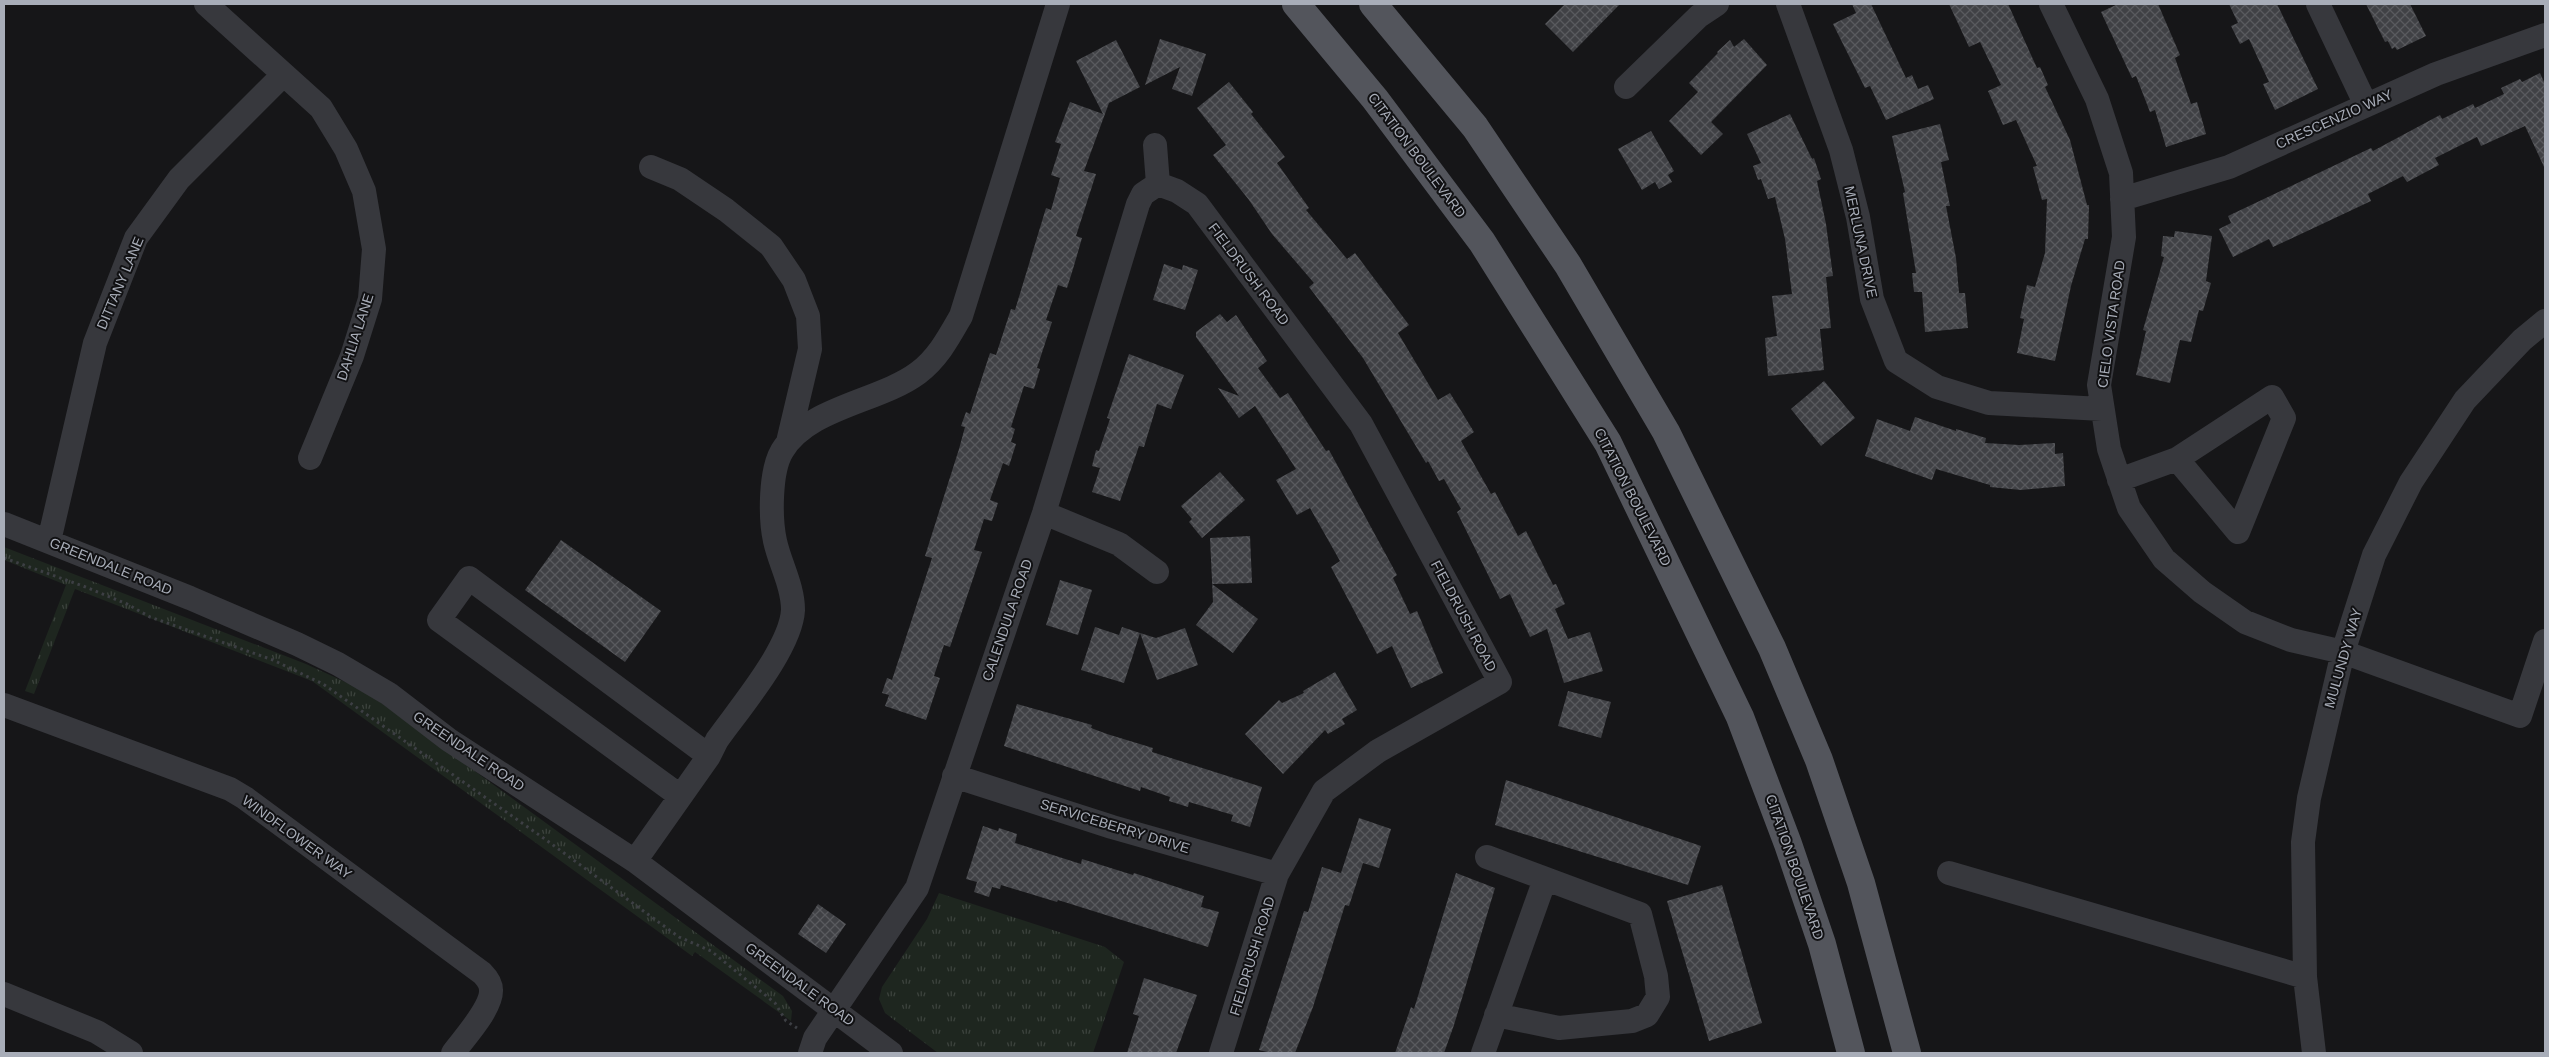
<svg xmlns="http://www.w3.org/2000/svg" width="2549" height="1057" font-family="Arial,sans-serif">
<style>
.grass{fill:url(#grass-tufts)}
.building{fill:url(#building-cross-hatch)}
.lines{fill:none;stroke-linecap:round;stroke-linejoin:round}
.path{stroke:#3d3f44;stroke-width:3;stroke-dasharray:2.5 4;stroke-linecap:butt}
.minor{stroke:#37383d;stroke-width:24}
.major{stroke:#53555c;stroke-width:28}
.labels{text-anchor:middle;stroke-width:4;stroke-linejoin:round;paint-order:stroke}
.street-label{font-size:14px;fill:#a8adb8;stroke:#111113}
</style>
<defs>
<pattern id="grass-tufts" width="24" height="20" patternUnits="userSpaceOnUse" patternTransform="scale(1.25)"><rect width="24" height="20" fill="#1e261f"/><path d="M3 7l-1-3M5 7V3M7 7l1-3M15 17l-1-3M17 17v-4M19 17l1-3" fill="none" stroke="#3c433d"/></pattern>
<pattern id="building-cross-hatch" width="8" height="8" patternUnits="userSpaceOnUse" patternTransform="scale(1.25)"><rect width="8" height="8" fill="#404145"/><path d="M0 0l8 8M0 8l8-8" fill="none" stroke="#595a5e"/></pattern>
</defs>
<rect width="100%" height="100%" fill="#161618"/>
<path class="grass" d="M4 547 306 664 365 691 783 996 792 1011 791 1021 695 952 692 956 312 681 75 589 34 694 25 691 66 585 4 560Z
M939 893 1105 947 1124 962 1093 1053H938L885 1013 879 999 882 987 927 919Z"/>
<path class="building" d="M1565 4H1620L1573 52 1545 24Z
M1852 4H1871L1906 78 1912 75 1918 89 1928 85 1934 99 1886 120 1870 86 1865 88 1833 24 1856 13Z
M1949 4H2008L2037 68 2040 67 2048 85 2045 87 2070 140 2087 205H2089L2088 239H2085L2071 286 2055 361 2017 353 2024 319 2020 318 2027 285 2035 287 2045 253 2047 199 2042 200 2033 167 2037 166 2016 120 2003 125 1988 91 2001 85 1980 42 1969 47Z
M2118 4H2158L2180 55 2175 58 2191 104 2197 102 2206 134 2166 147 2155 110 2150 112 2136 76 2132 78 2101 12Z
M2229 4H2277L2318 89 2275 110 2263 84 2269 82 2249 39 2240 44 2231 26 2238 23Z
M2366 4H2410L2426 36 2397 50 2395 47 2392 49 2388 41 2385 42Z
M1160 39 1206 54 1192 96 1172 89 1180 67 1145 85Z
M1744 39 1767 65 1711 122 1723 134 1701 155 1669 121 1698 92 1689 83 1718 53 1717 52 1730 40 1734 47Z
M1116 40 1140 87 1109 103 1084 171 1096 174 1076 236 1082 238 1073 269 1067 288 1058 285 1046 320 1052 322 1037 368 1040 369 1034 389 1024 386 1011 427 1015 429 1011 442 1016 444 1009 466 1003 463 990 500 998 503 992 521 984 519 974 550 982 552 950 647 944 645 934 676 940 678 926 720 885 706 889 695 882 693 887 678 892 680 932 558 925 556 959 449 965 427 961 426 966 412 970 414 990 353 996 355 1011 309 1015 310 1046 208 1051 210 1060 178 1051 175 1061 144 1055 142 1070 102 1103 114 1076 61Z
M2540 73 2545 84V169L2525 126 2481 146 2477 137 2435 158 2439 165 2407 182 2403 176 2368 194 2371 201 2273 247 2269 239 2233 257 2219 229 2231 223 2228 216 2371 148 2373 151 2440 115 2442 119 2473 104 2475 108 2504 94 2501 88 2520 79 2522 82Z
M1229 82 1253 112 1251 114 1285 157 1277 163 1309 208 1306 210 1347 259 1355 253 1409 325 1398 333 1438 400 1450 393 1474 432 1461 441 1491 494 1495 492 1518 536 1526 531 1553 585 1556 584 1565 604 1555 609 1568 639 1590 632 1603 671 1564 683 1547 629 1530 637 1510 594 1500 599 1457 512 1461 509 1444 479 1439 481 1428 461 1426 463 1363 358 1309 287 1314 283 1272 234 1249 200 1213 155 1226 145 1197 108Z
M1790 114 1812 159 1814 158 1821 179 1817 181 1826 224 1833 276 1826 277 1831 328 1820 329 1824 370 1768 376 1765 338 1777 336 1772 296 1792 294 1785 239 1775 197 1768 199 1761 179 1758 180 1753 166 1761 163 1747 134Z
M1940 124 1949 160 1941 162 1950 206H1946L1956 258 1959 293H1965L1968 328 1925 332 1922 292H1914L1912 273H1916L1903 193 1905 192 1892 136Z
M1651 131 1674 171 1668 175 1672 182 1659 189 1655 182 1642 190 1618 149Z
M2175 231 2212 236 2206 281 2211 283 2203 311 2199 310 2191 342 2180 340 2170 383 2136 375 2146 331 2143 330 2164 257 2161 256 2163 236 2174 237Z
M1164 264 1182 270 1183 265 1198 270 1185 310 1153 300Z
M1220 314 1227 322 1236 315 1267 361 1258 368 1280 398 1288 393 1326 451 1329 450 1397 575 1393 578 1410 614 1417 611 1443 673 1411 688 1392 646 1377 654 1331 567 1340 561 1310 508 1297 515 1276 480 1296 469 1255 406 1239 418 1218 388 1239 396 1196 337V332Z
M1129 354 1184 375 1171 409 1157 404 1144 447 1139 446 1120 501 1092 492 1100 468 1092 466 1096 450 1099 451 1110 419 1107 418Z
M1824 381 1855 418 1821 446 1791 409Z
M1915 417 1956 431V429L1986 438 1985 443 2019 445 2055 443V454L2063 453 2065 486 2021 490 1990 487V485L1936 469 1932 480 1865 456 1877 419 1910 431Z
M1220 472 1245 500 1202 538 1189 522 1192 519 1181 506Z
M1250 536 1252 583 1212 584 1258 619 1233 653 1196 625 1213 602 1210 538Z
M561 540 661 611 625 662 525 590Z
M1060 580 1092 590 1078 635 1046 625Z
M1095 627 1119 635 1122 627 1140 633 1124 683 1081 670Z
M1185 628 1198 665 1157 680 1140 633 1156 638Z
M1335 672 1357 710 1342 719 1345 724 1328 734 1325 730 1283 774 1245 734 1279 700 1282 703 1304 693 1303 691Z
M1568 691 1611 702 1601 738 1558 726Z
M1017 704 1092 725 1091 728 1107 734 1153 748 1152 752 1262 787 1250 827 1231 821 1233 815 1189 802 1188 807 1169 801 1170 797 1141 787 1140 791 1004 746Z
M1506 780 1701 846 1688 885 1495 825Z
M1359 818 1391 829 1379 868 1363 863 1349 906 1345 905 1313 1007 1295 1053H1271L1259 1050 1304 911 1308 912 1322 867 1341 873Z
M983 826 998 831 999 828 1017 834 1015 843 1081 864 1082 859 1133 875 1134 873 1204 896 1201 907 1219 912 1208 947 1058 900 1057 902 1001 885 1000 889 992 887 989 897 974 892 977 882 966 879Z
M1456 873 1495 888 1454 1025 1444 1053H1395L1411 1007 1414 1009Z
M1722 885 1762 1023 1709 1041 1667 901Z
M818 904 846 924 826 953 798 934Z
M1144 978 1197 995 1176 1053H1127L1139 1016 1133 1014Z"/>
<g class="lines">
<path class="path" d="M4 558 83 586 127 604 150 617 273 660 323 684 542 837 679 937 711 951 775 1003 786 1021 797 1028"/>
<path class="minor" d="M206 4 321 108 346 149 364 191 374 249 370 299 352 356 310 458
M1788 4 1841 150 1858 217 1872 299 1896 361 1937 387 1989 403 2102 409
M2051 4 2097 99 2121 173 2124 237 2099 385 2109 449 2129 508 2164 559 2202 592 2245 622 2291 640 2343 652 2520 716 2545 641
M2318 4 2366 105
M1626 87 1699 16 1717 4
M1155 145 1158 184
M651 167 680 179 726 210 771 246 794 280 808 316 810 349 788 442
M1158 184 1177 191 1197 204 1361 424 1500 682 1378 751 1324 791 1277 874 1221 1053
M2122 199 2229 167 2436 74 2545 35
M2119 480 2177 459 2272 397 2284 418 2238 532 2177 459
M1044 513 1119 544 1157 572
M4 524 190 598 297 644 338 664 389 694 449 740 635 861 891 1053
M49 541 95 343 136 238 179 179 283 75
M4 705 230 789 245 798 482 973C486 977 491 983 491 990 492 1008 464 1038 453 1053
M709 756 717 740C739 709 791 648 793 610 793 586 780 564 775 541 770 518 770 471 782 451 808 407 879 402 918 373 938 358 949 337 961 316L1058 4
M954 776 1112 827 1277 874
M1487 857 1640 914 1656 976 1658 997 1647 1015 1632 1021 1559 1028 1496 1015
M635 861 709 756 469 578 439 620 680 796
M1949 873 2305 977
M4 994 97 1032 131 1053
M810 1053 815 1038 917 888 1044 513 1138 204 1143 194 1158 184
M1483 1053 1545 879
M2314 1053 2305 977 2303 842 2309 798 2343 652 2374 555 2411 482 2465 400 2522 340 2545 321"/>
<path class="major" d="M1296 4 1375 99 1482 242 1608 443 1740 717 1788 844 1822 944 1851 1053
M1373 4 1475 127 1568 265 1666 432 1772 648 1819 760 1861 883 1907 1053"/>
</g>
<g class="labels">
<g class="street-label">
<text transform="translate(2334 119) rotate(-24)" y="5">CRESCENZIO WAY</text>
<text transform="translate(1417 155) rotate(53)" y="5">CITATION BOULEVARD</text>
<text transform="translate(1861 242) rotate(78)" y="5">MERLUNA DRIVE</text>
<text transform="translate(1249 274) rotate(53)" y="5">FIELDRUSH ROAD</text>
<text transform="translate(120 283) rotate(-67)" y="5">DITTANY LANE</text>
<text transform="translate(2111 324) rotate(-82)" y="5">CIELO VISTA ROAD</text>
<text transform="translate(355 337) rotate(-72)" y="5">DAHLIA LANE</text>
<text transform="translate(1633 497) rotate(63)" y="5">CITATION BOULEVARD</text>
<text transform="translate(111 566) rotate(22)" y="5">GREENDALE ROAD</text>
<text transform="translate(1464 616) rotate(62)" y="5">FIELDRUSH ROAD</text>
<text transform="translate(1007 620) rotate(-71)" y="5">CALENDULA ROAD</text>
<text transform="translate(2343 658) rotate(-74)" y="5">MULUNDY WAY</text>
<text transform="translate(469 751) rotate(34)" y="5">GREENDALE ROAD</text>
<text transform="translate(1115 826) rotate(17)" y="5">SERVICEBERRY DRIVE</text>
<text transform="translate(297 837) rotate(36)" y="5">WINDFLOWER WAY</text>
<text transform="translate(1795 867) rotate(71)" y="5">CITATION BOULEVARD</text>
<text transform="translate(1252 956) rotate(-73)" y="5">FIELDRUSH ROAD</text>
<text transform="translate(800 984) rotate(36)" y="5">GREENDALE ROAD</text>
</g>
</g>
<rect width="2549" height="1057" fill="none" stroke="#a8adb8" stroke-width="10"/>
</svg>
